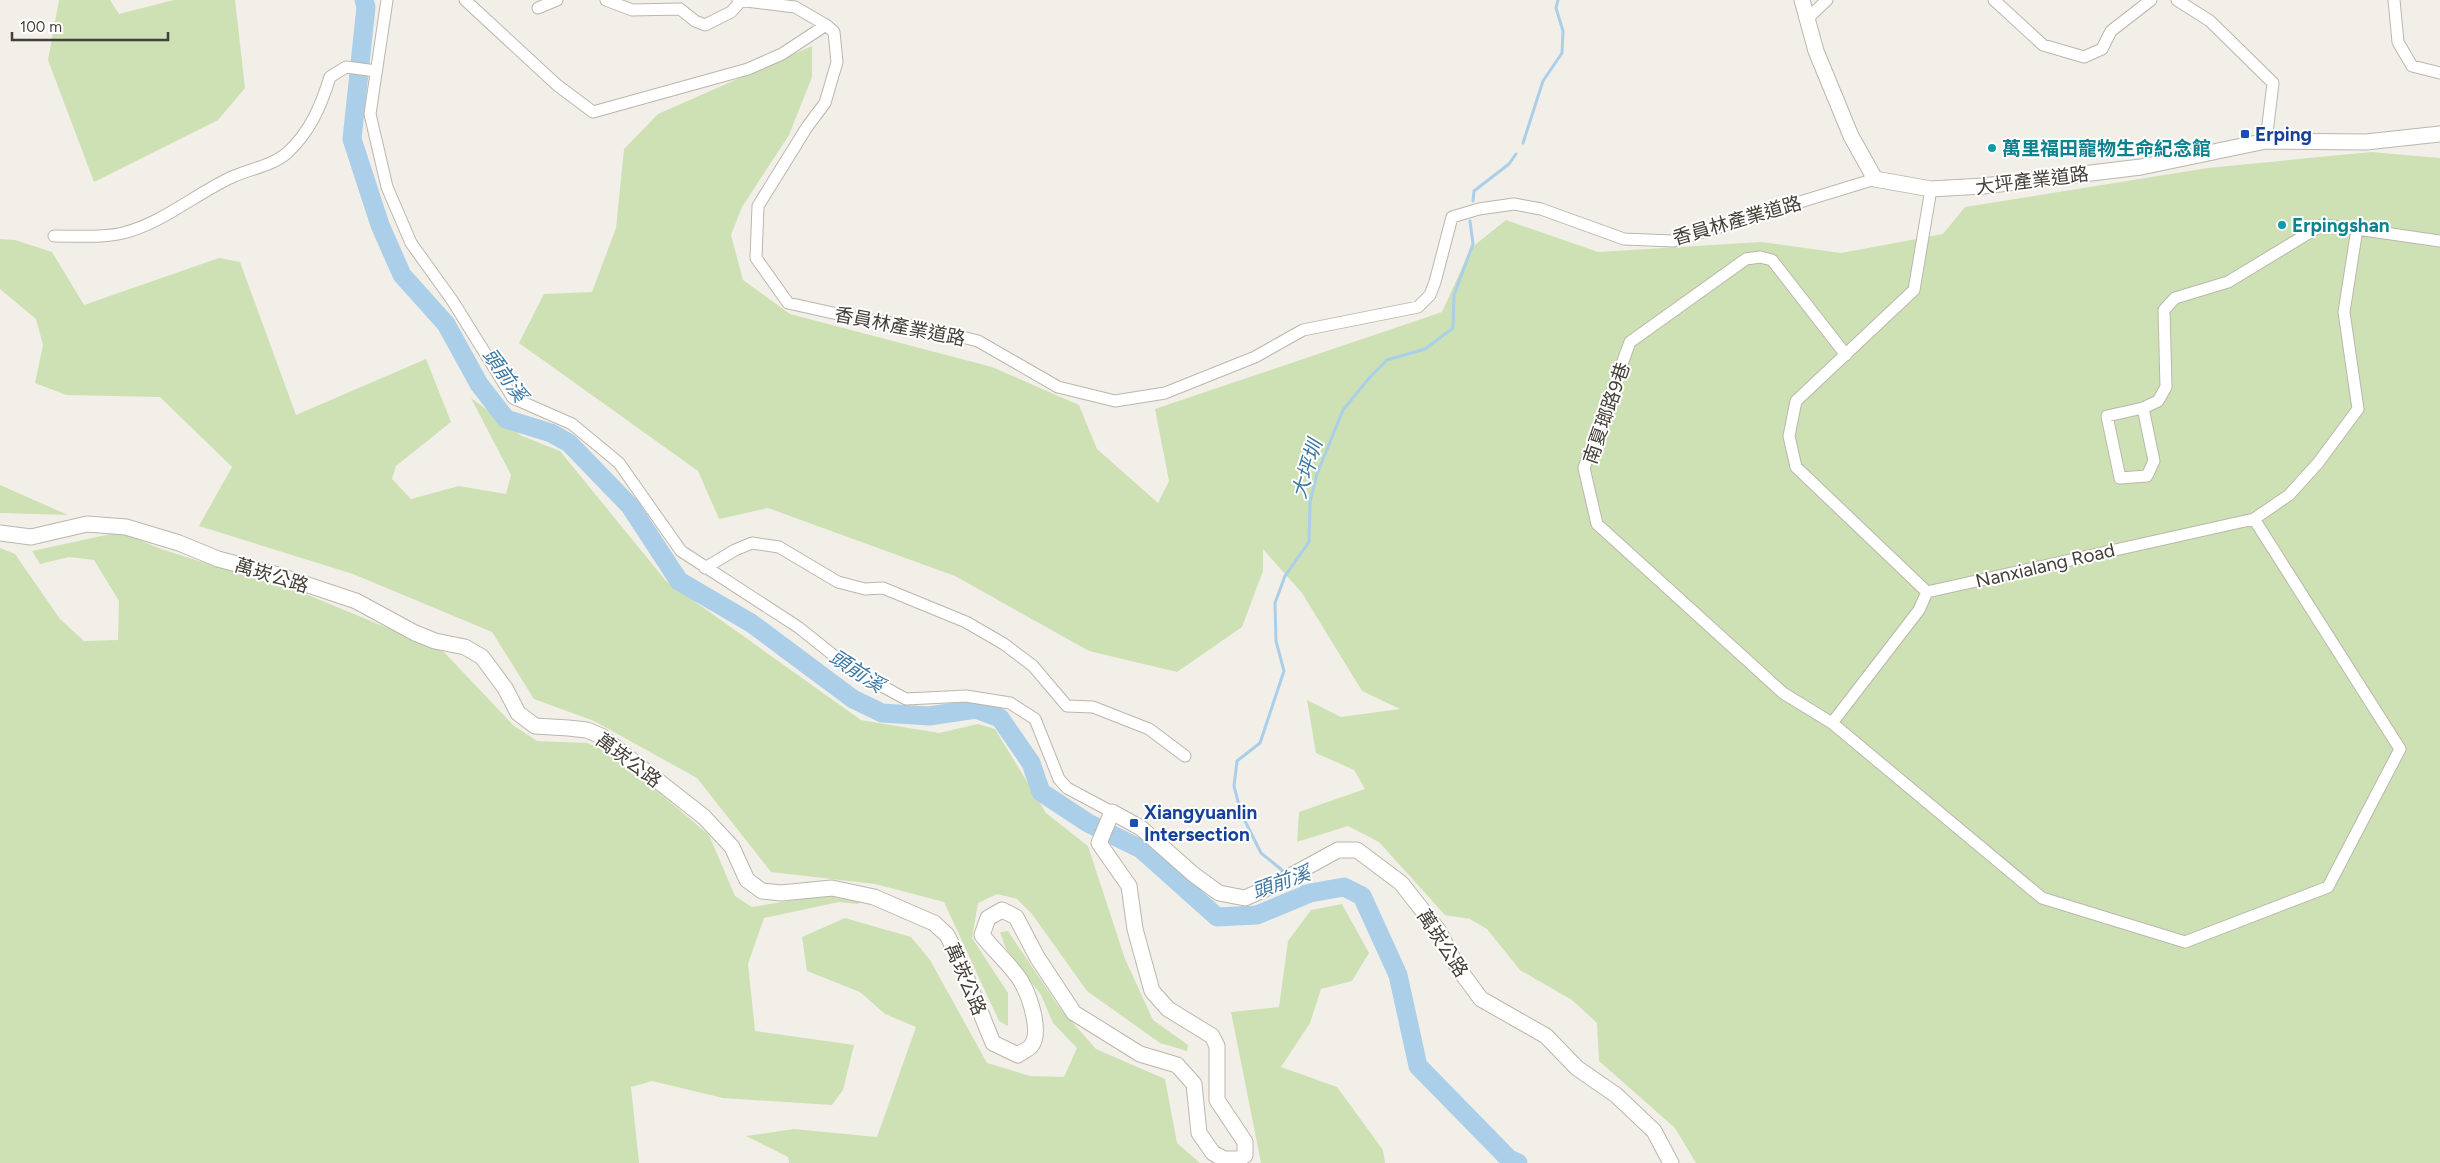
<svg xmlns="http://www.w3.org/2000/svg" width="2440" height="1163" font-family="Figtree,'Noto Sans TC',sans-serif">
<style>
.green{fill:#cde1b5}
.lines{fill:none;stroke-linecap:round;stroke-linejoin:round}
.stream{stroke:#abcfe8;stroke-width:3}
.river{stroke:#abcfe8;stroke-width:19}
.minor-casing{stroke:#bcb6ac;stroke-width:13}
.tertiary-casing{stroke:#bcb6ac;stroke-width:17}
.minor{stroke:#fff;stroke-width:11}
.tertiary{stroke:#fff;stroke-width:15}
.transit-dot{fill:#1a4fb4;stroke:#fff;stroke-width:2}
.culture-dot{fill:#0f9aa8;stroke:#fff;stroke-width:2}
.labels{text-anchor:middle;stroke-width:4;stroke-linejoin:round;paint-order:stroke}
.transit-label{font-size:19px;font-weight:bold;fill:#164399;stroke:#fff;text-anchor:start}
.culture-label{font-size:19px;font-weight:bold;fill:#0d838f;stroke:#fff;text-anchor:start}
.street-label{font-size:19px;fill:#443f37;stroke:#fff}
.water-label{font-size:20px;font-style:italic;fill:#3d78a4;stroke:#fff}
</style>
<rect width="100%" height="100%" fill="#f2efe8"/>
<path class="green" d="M59 0H110L119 14 174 0H235L245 88 218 120 94 182 48 60Z
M812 46V77L789 135 742 207 731 235 743 280 790 314 992 367 1079 405 1097 449 1158 503 1169 481 1155 409 1442 312 1471 248 1506 220 1598 252 1761 242 1841 253 1943 234 1965 207 2208 168 2371 152 2440 158V1163H1696L1675 1128 1599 1061 1597 1023 1572 1000 1520 970 1487 929 1470 919 1445 915 1379 842 1348 826 1297 842 1299 812 1365 789 1354 770 1316 753 1307 700 1341 717 1400 709 1362 691 1302 593 1263 549V571L1242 627 1177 672 1089 651 955 576 768 508 719 519 698 471 519 343 544 294 592 292 616 228 624 149 658 114Z
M0 239 15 240 52 252 84 305 219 258 240 262 296 415 426 359 451 422 396 466 392 479 411 499 459 486 506 494 511 475 471 398 522 436 560 451 666 581 861 720 939 733 978 724 995 729 1046 813 1088 846 1125 959 1153 1020 1188 1045 1187 1051 1160 1043 1087 991 1032 914 1017 899 997 894 978 903 972 938 1008 993V1026L999 1021 944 902 875 884 771 872 697 778 594 721 534 699 492 632 353 574 199 526 232 467 160 397 66 395 35 383 43 345 36 319 0 289Z
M0 485 68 515 0 513Z
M120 532 161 549 308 595 443 651 514 726 537 741 587 743 611 752 709 835 735 896 752 907 831 894 862 901 858 904 839 902 764 918 748 964 755 1031 854 1045 843 1090 832 1105 723 1098 652 1081 631 1087 639 1163H0V548L15 554 60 619 84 641 118 640 119 601 94 560 69 557 40 564 32 551Z
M1342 904 1369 953 1352 981 1321 989 1310 1023 1281 1067 1337 1087 1383 1150 1385 1163H1261L1231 1012 1279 1007 1288 941 1311 910Z
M845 918 911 937 930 960 987 1063 1030 1076 1064 1077 1077 1048 1053 1023 1041 995 1006 949 1000 932 1008 931 1059 1007 1096 1049 1165 1079 1177 1143 1200 1163H789L788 1157 746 1136 794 1129 877 1137 916 1027 885 1014 860 992 807 971 802 937Z"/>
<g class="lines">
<path class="stream" d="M1523 143 1543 81 1562 53 1563 31 1556 8 1558 0
M1473 201 1474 191 1509 164 1516 154
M1282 870 1261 853 1241 813 1234 786 1237 761 1260 743 1284 671 1276 641 1275 603 1285 576 1309 542 1310 502 1317 474 1343 410 1370 377 1387 360 1425 349 1453 328 1454 295 1473 244 1470 221
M1297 882 1310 893"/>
<path class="river" d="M364 0 366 7 352 139 380 225 402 275 446 324 479 384 506 419 551 433 569 443 630 506 679 581 751 623 853 699 882 713 929 716 976 709 1000 718 1031 763 1041 792 1088 823 1141 849 1217 917 1257 915 1310 893 1344 887 1362 896 1398 975 1418 1066 1509 1159 1518 1163"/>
<g class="minor-casing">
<path id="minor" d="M387 0 370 114 387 187 411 243 452 300 513 398 572 424 619 463 681 551 798 627 852 670 906 699 966 696 1010 703 1035 719 1059 779 1067 788 1112 812
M465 0 557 85 593 112 748 69 782 54 826 25 834 32 837 62 825 103 807 127 758 206 756 258 788 303 860 319 923 327 978 341 1058 387 1115 401 1165 393 1255 357 1303 330 1418 307 1430 295 1435 282 1452 217 1479 209 1514 204 1541 209 1624 239 1673 241 1875 179
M606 0 632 10 680 9 695 21 705 25 731 12 740 2
M738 0 795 7 826 25
M1994 0 2043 45 2084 57 2102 49 2111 31 2151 0
M2177 0 2210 21 2273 83 2266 141
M2394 0 2398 42 2412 66 2440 73
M538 8 557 0
M1808 18 1827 0
M1931 189 1914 290 1796 401 1789 436 1796 467 1927 592 2254 519 2289 495 2318 463 2358 409 2344 312 2357 229 2440 241
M54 236C76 236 102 238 123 233 163 223 195 194 232 177 249 169 272 166 287 153 310 132 321 106 330 77L346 67 376 71
M2143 408 2107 416 2120 478 2147 476 2154 461 2143 408 2158 401 2166 387 2164 310 2175 298 2228 282 2322 225 2357 229
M705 568 735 550 752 543 779 547 838 582 865 589 883 588 966 622 1004 644 1033 666 1067 706 1093 707 1149 729 1185 756
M1927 592 1919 610 1832 723 2042 898 2185 942 2328 887 2400 749 2254 519
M1832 723 1783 693 1597 524 1584 468 1630 342 1746 259 1760 257 1772 260 1846 355"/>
</g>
<g class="tertiary-casing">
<path id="tertiary" d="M1802 0 1816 51 1851 136 1875 179 1931 189 1983 186 2141 167 2266 141 2366 142 2440 134
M0 533 31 537 87 524 126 527 179 543 218 559 278 575 356 601 415 633 435 641 465 647 482 657 505 688 518 713 535 726 568 728 587 730 601 736 704 817 732 847 747 880 762 891 781 893 832 888 874 897 934 923 947 935 958 957 993 1043 1018 1055C1021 1052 1028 1050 1031 1046 1042 1033 1030 997 1022 983 1015 969 993 950 982 935L988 918 1002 910 1016 917 1037 957 1074 1013 1140 1054 1177 1065 1194 1084 1199 1133 1213 1153 1224 1159H1239L1245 1155V1142L1217 1100V1046L1212 1036 1168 1009 1152 991 1135 929 1129 886 1099 843 1112 812 1141 828 1193 874 1219 893 1245 898 1276 884 1338 850H1357L1401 883 1438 930 1458 968 1481 999 1546 1036 1577 1068 1616 1095 1654 1131 1671 1163"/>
</g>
<use href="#minor" class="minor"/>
<use href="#tertiary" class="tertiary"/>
</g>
<g class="transit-dot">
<rect x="2240" y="129" width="10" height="10" rx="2.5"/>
<rect x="1129" y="818" width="10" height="10" rx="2.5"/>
</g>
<g class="culture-dot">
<circle cx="1992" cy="148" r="5"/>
<circle cx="2282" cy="225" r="5"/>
</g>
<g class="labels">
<g class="transit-label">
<text x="2255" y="141">Erping</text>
<text x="1144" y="819">Xiangyuanlin<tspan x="1144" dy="22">Intersection</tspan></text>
</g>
<g class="culture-label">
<text x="2002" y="155">萬里福田寵物生命紀念館</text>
<text x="2292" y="232">Erpingshan</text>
</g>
<g class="street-label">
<text transform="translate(2032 180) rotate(-7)" y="7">大坪產業道路</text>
<text transform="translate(1737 220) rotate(-16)" y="7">香員林產業道路</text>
<text transform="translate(900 326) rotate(11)" y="7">香員林產業道路</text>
<text transform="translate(1606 413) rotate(-71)" y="7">南夏瑯路9巷</text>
<text transform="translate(2045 565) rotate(-13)" y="7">Nanxialang Road</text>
<text transform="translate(272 575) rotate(17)" y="7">萬崁公路</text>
<text transform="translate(629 760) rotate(37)" y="7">萬崁公路</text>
<text transform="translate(1443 943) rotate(57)" y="7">萬崁公路</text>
<text transform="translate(966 979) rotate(67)" y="7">萬崁公路</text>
</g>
<g class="water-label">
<text transform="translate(505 375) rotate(54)" y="7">頭前溪</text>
<text transform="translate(1307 469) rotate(-73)" y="7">大坪圳</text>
<text transform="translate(857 671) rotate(33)" y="7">頭前溪</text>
<text transform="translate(1281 882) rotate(-19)" y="7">頭前溪</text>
</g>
</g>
<path d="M12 32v8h156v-8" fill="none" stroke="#443f37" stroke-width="2.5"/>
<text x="20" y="32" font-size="15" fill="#443f37" stroke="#ffffff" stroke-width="4" paint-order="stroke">100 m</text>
</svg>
